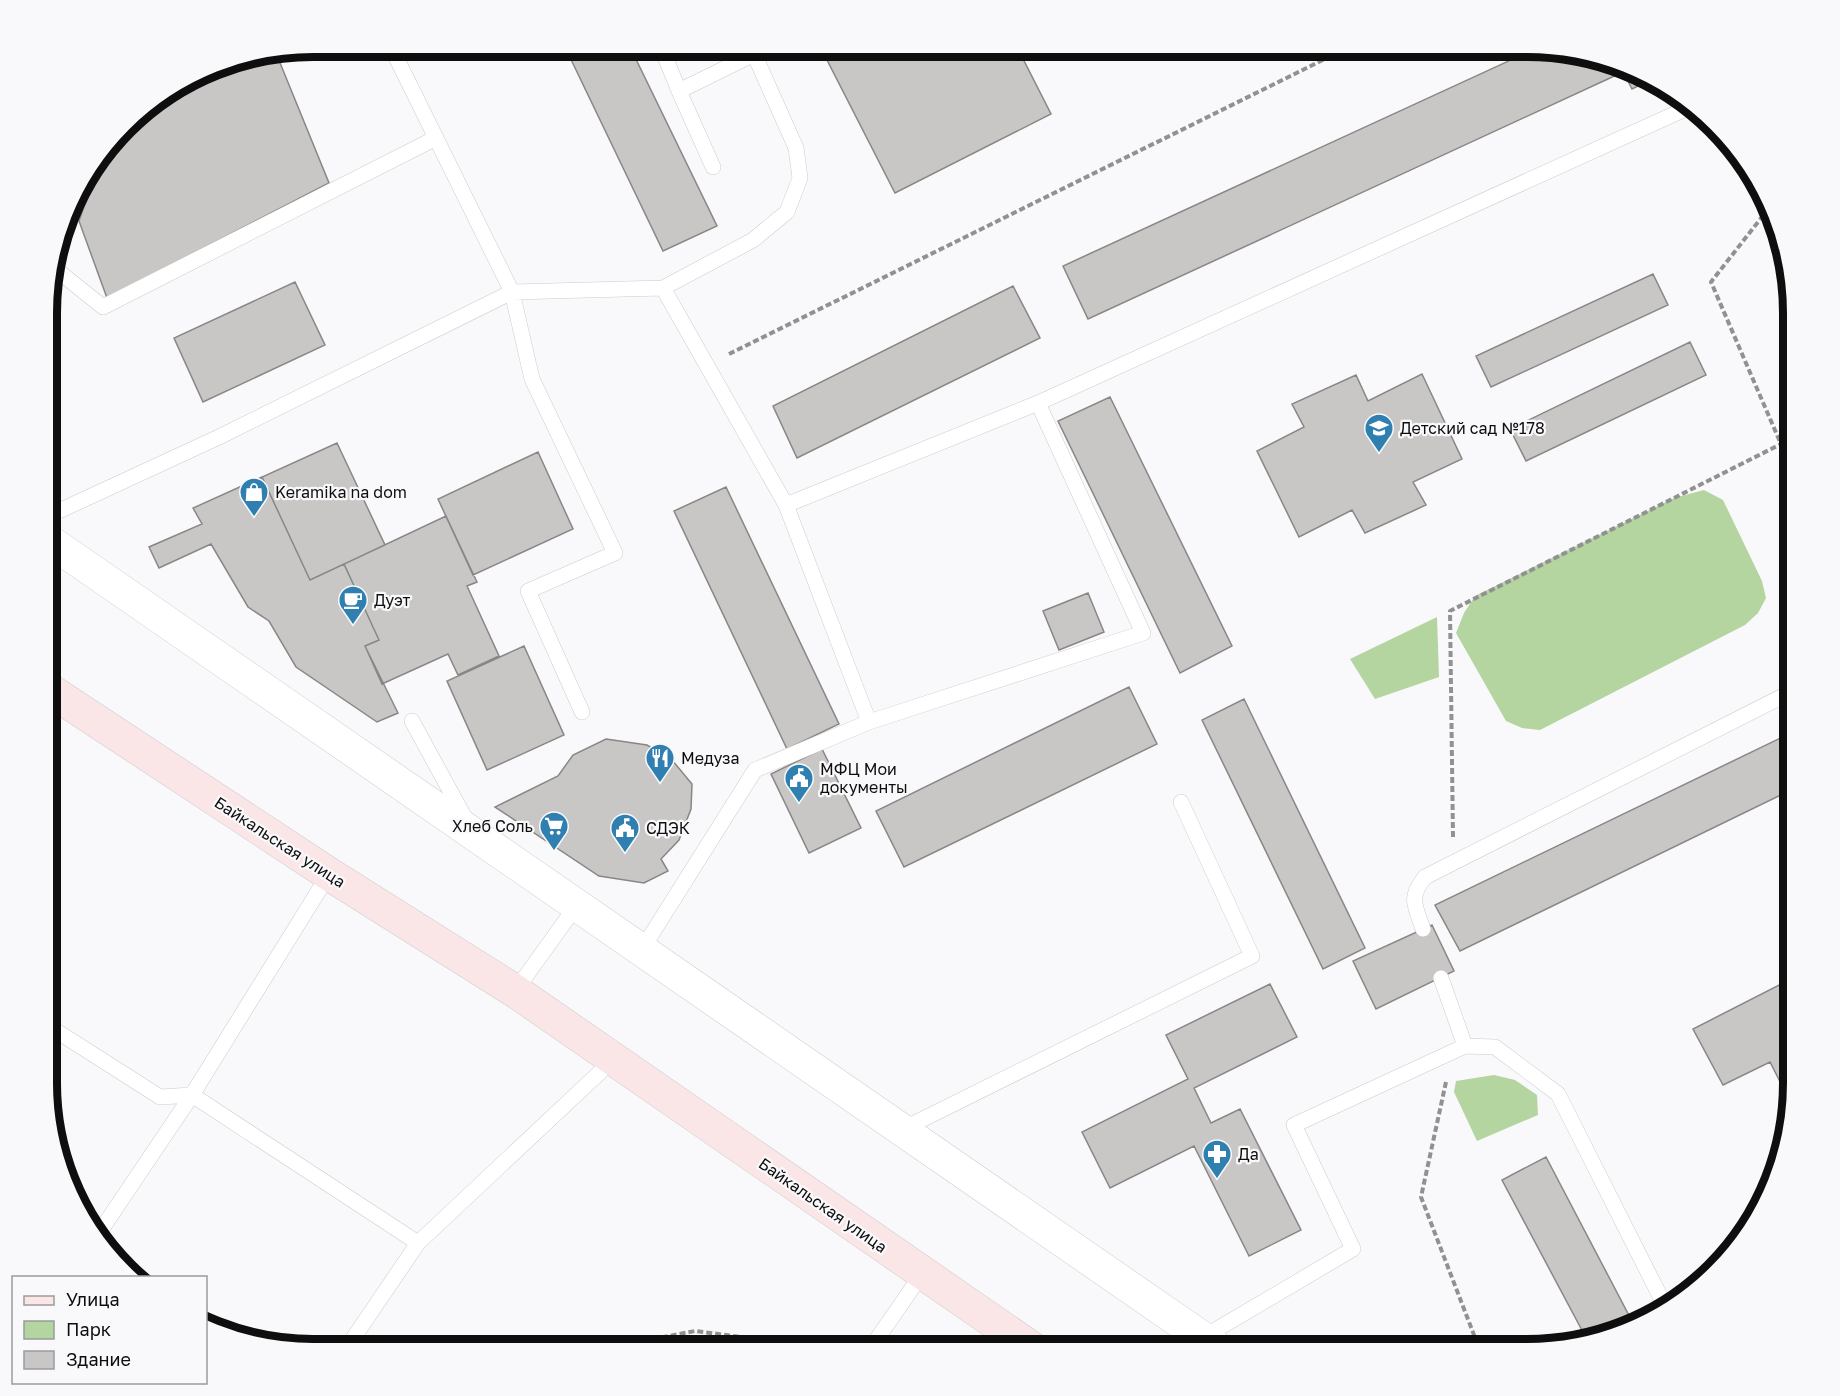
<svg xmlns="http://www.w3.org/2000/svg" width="1840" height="1396" font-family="'Golos Text',sans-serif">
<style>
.green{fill:#b4d4a0}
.building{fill:#c9c7c5;stroke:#888785;stroke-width:1.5}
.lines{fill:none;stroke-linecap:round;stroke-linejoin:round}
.lane-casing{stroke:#ccccce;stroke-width:16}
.street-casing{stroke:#ccccce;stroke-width:33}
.secondary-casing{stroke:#ccccce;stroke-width:34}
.path{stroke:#919192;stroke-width:4;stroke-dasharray:6 3;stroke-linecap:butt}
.lane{stroke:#fff;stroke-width:15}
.street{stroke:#fff;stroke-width:32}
.secondary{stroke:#fbe6e7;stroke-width:33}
.labels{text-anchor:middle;stroke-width:4.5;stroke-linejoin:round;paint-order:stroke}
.poi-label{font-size:16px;fill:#0e0e0f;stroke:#f9f9fb;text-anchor:start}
.street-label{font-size:16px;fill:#0e0e0f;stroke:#f9f9fb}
.rim{fill:none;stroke:#0e0e0f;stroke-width:8}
</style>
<rect width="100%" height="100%" fill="#f9f9fb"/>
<path class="green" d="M1704 490 1723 500 1762 581 1766 598 1758 613 1745 625 1540 730 1522 728 1506 721 1456 633 1464 613 1475 596 1674 498Z
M1437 617 1439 677 1375 699 1350 659Z
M1494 1075 1515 1080 1537 1095 1538 1115 1477 1141 1454 1092 1456 1081Z"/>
<path class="building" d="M425 47H457L431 59Z
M565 47H630L717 226 663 251Z
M849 47H1017L1051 114 895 193 826 58Z
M1198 47H1231L1205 60Z
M1539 47 1620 65 1623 72 1088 319 1063 266Z
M276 53 329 183 107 298 79 221 101 157 138 113 227 61Z
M1620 65 1628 67 1650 80 1632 89Z
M1653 274 1668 305 1491 387 1476 356Z
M295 282 325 345 203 402 174 338Z
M1013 286 1040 338 797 458 773 406Z
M1690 342 1706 375 1526 461 1510 429Z
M1422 374 1462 459 1413 482 1426 505 1365 533 1352 510 1299 537 1257 451 1304 427 1292 404 1356 375 1368 401Z
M1110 397 1232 646 1180 673 1058 421Z
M337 443 385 545 310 580 262 477Z
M538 452 573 529 473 575 438 499Z
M262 477 310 580 344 564 379 640 365 646 398 713 377 722 296 667 269 621 248 607 211 544 159 568 149 547 202 524 193 508Z
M726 487 839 724 787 749 674 511Z
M446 516 477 582 467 586 499 656 458 675 448 654 382 684 365 646 379 640 344 564Z
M1088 593 1104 632 1059 650 1043 611Z
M524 646 564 735 487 770 447 681Z
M1129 687 1157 744 904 867 876 811Z
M1244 699 1365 948 1323 969 1202 720Z
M1793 732V789L1460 951 1435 905Z
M606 739 647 745 672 760 692 784 691 809 679 840 661 859 668 871 644 883 599 876 495 807 558 776 573 755Z
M822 749 861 828 809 853 771 774Z
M1432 925 1454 971 1376 1009 1353 961Z
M1793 978 1792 1105 1770 1062 1723 1085 1693 1029Z
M1270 984 1297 1037 1194 1088 1211 1123 1240 1109 1301 1230 1249 1256 1194 1146 1110 1188 1082 1132 1188 1079 1166 1035Z
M1546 1157 1634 1325 1585 1336 1502 1180Z"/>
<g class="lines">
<g class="lane-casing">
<path id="lane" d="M391 47 512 292 532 379 615 553 528 591 582 712
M661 47 679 91
M713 167 679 91 754 54
M53 267 103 307 436 138
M663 288 786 505 869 722
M1038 403 1692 106
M48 516 219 437 512 292 663 288 753 240 787 212 800 178 796 148 751 47
M412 721 466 820
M1423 929C1415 905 1408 898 1425 877L1793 691
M641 951 755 770 869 722 1143 633 1038 403 786 505
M1441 978 1465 1046
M515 991 577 905
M47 1025 160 1097 192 1095 418 1243
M903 1129 1252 956 1181 802
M99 1233 192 1095 329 874
M1202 1338 1353 1249 1294 1125 1465 1046 1495 1047 1558 1094 1665 1306
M346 1349 418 1243 614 1059
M870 1349 922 1274"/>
</g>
<g class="street-casing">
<path id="street" d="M48 540 1219 1349"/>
</g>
<g class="secondary-casing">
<path id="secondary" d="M48 689 329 874 515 991 1033 1349"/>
</g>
<path class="path" d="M1769 208 1711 282 1793 472
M729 354 1349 47
M1453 837 1450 611 1781 444
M1446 1082 1421 1197 1479 1348 1488 1349
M600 1349 695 1331 811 1346 819 1349"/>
<use href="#lane" class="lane"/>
<use href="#street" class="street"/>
<use href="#secondary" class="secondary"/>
</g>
<defs>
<g id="school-pin" transform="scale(1.5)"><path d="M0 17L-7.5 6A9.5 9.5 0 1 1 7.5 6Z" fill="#2f80b1" stroke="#f9f9fb"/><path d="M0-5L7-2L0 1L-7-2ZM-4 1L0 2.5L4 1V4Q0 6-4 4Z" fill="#fff"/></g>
<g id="shop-pin" transform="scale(1.5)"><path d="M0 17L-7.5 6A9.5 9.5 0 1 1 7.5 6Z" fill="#2f80b1" stroke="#f9f9fb"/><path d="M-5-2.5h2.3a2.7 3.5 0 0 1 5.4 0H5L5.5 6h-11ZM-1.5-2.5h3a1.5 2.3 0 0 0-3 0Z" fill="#fff"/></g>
<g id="cafe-pin" transform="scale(1.5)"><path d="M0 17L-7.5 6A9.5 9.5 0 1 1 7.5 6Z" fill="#2f80b1" stroke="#f9f9fb"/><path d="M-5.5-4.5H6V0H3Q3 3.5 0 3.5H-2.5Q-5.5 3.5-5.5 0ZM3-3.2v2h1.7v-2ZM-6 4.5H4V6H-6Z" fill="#fff"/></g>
<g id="restaurant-pin" transform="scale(1.5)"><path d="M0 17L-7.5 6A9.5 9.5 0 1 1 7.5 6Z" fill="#2f80b1" stroke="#f9f9fb"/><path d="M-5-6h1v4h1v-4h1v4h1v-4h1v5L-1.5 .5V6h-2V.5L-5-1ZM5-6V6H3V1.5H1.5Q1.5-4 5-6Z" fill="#fff"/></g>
<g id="civic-pin" transform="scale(1.5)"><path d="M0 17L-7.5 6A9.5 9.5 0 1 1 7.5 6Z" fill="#2f80b1" stroke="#f9f9fb"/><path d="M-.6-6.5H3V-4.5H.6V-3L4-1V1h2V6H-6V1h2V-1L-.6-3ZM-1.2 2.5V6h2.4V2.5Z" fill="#fff"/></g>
<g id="supermarket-pin" transform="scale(1.5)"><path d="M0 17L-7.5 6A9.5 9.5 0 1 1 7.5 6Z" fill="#2f80b1" stroke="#f9f9fb"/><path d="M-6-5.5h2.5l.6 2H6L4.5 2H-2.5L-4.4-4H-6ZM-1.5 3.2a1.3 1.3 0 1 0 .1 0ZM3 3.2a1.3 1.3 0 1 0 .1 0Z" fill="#fff"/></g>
<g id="pharmacy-pin" transform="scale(1.5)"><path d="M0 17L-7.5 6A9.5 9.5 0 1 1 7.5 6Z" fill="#2f80b1" stroke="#f9f9fb"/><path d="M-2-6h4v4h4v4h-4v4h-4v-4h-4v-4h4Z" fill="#fff"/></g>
</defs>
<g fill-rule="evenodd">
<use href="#school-pin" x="1379" y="428"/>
<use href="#shop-pin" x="254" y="492"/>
<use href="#cafe-pin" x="353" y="600"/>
<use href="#restaurant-pin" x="660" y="758"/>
<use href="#civic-pin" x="799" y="778"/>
<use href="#supermarket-pin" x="554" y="826"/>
<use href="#civic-pin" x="625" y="828"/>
<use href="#pharmacy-pin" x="1217" y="1154"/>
</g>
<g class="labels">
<g class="poi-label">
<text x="1400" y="434">Детский сад №178</text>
<text x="275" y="498">Keramika na dom</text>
<text x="374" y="606">Дуэт</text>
<text x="681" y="764">Медуза</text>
<text x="820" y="775">МФЦ Мои<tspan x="820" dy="18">документы</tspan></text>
<text x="533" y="832" text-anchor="end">Хлеб Соль</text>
<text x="646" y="834">СДЭК</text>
<text x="1238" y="1160">Да</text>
</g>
<g class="street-label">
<text transform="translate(280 842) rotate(33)" y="6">Байкальская улица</text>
<text transform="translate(823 1205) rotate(35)" y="6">Байкальская улица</text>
</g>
</g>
<path d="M0 0H1840V1396H0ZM313 57H1527A256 256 0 0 1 1783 313V1083A256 256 0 0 1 1527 1339H313A256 256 0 0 1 57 1083V313A256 256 0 0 1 313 57Z" fill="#f9f9fb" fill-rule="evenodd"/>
<path class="rim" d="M313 57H1527A256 256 0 0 1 1783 313V1083A256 256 0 0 1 1527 1339H313A256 256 0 0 1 57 1083V313A256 256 0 0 1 313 57Z"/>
<rect x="12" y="1276" width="195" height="108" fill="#f9f9fb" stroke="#9b9b9d" stroke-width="1.5"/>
<rect x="24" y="1296" width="30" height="9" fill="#fbe6e7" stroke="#9b9b9d" stroke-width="1.5"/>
<text x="66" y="1306" font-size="18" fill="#0e0e0f">Улица</text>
<rect x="24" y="1321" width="30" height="18" fill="#b4d4a0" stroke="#9b9b9d" stroke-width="1.5"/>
<text x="66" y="1336" font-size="18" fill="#0e0e0f">Парк</text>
<rect x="24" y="1351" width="30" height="18" fill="#c9c7c5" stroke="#9b9b9d" stroke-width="1.5"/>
<text x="66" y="1366" font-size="18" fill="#0e0e0f">Здание</text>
</svg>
